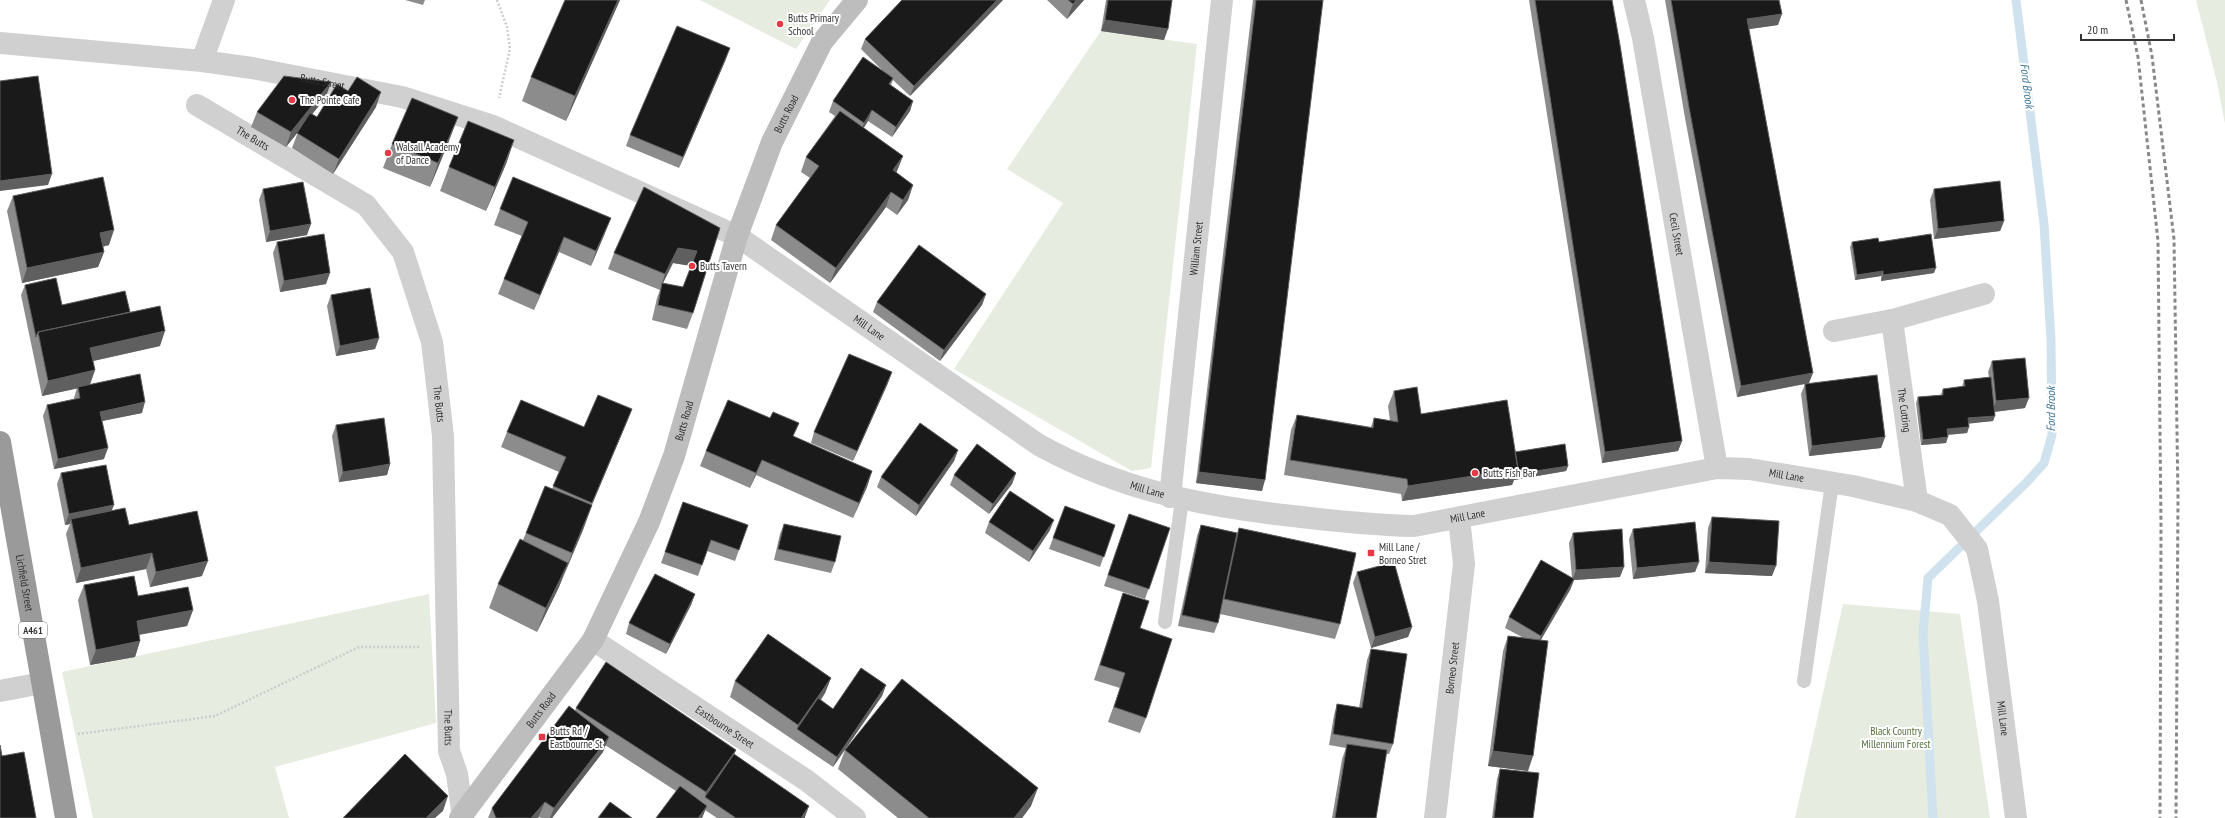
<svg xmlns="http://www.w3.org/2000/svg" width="2225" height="818" font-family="'PT Sans Narrow',sans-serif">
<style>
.green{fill:#e6ecdf}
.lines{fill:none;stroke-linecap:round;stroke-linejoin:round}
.stream{stroke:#cfe2ee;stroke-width:9}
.path{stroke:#cdcdcd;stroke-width:2.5;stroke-dasharray:2 2;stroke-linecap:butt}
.lane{stroke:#d0d0d0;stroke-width:14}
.street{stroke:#d0d0d0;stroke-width:22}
.secondary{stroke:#bdbdbd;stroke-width:22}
.highway{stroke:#9a9a9a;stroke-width:22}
.rail{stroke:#888;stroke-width:3;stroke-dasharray:4 3;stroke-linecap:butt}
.wall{fill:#8c8c8c;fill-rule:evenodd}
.shaded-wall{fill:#5f5f5f}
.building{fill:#1a1a1a;stroke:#5f5f5f}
.poi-dot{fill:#e63946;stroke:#fff;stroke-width:1.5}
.labels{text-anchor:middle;stroke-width:4;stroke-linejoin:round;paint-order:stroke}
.shield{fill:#fff;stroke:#707070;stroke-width:1}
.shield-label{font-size:10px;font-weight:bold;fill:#333}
.poi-label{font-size:11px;fill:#333;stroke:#fff;text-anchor:start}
.street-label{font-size:11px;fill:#333;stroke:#fff}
.park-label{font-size:11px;fill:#56703f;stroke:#fff}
.water-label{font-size:12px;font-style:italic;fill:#3f7597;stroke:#fff}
</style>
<rect width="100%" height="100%" fill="#fff"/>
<path class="green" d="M700 0H830L796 49Z
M2196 0H2225V124L2217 82Z
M1101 31 1197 44 1151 468 1132 471 954 369 1063 203 1007 169Z
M429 594 436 723 275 767 289 818H93L62 672Z
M1843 604 1960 614 1990 818H1795Z"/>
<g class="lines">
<path class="stream" d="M1933 818 1923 633 1928 578 2027 482 2044 463 2052 435 2051 340 2044 224 2016 0"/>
<path class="path" d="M497 0 507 27 510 49 499 98
M78 734 215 716 359 647H420"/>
<path class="lane" d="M1165 622 1182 500
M1804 681 1832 483"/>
<g class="street">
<path id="s1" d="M1634 0 1643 38 1717 468"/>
<path id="s2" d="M0 43 202 61 252 68 402 97 493 126 737 236 1039 445C1121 490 1201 506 1293 516 1334 521 1373 525 1414 526L1717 468 1749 469 1853 486 1917 501 1950 515 1977 549 1988 601 2016 818"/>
<path d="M202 61 224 0"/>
<path id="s3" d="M197 105 366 205 403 252 432 342 443 436 449 751 457 774 463 818"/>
<path id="s4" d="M1892 320 1917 501"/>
<path d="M1834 331 1892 320 1984 294"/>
<path id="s5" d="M1170 497 1222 0"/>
<path id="s6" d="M593 640 806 780 855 818"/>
<path d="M0 691 42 683"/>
<path id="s7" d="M1435 818 1464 564 1459 518"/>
</g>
<path class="secondary" id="s8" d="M460 818 593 640 649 522 674 456 737 236 772 142 822 42 857 0"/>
<path class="highway" id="s9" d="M0 442 66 818"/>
<path class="rail" d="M2126 0 2138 57 2158 241 2161 526 2160 818
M2141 0 2152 56 2174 239 2178 497 2176 818"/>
</g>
<path class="wall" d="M405 0H425L423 5Z
M620 0 566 121 522 101 531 77Z
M1003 0 910 96 893 80 891 85 913 101 910 111 892 137 868 121 864 128 903 156 896 173 913 185 908 200 897 215 886 207 830 283 771 240 776 225 810 178 801 172 806 157 835 116 829 112 833 101 886 74 861 49 865 39Z
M1047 0H1084L1067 19Z
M1106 0H1172L1164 40 1101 31Z
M1253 0H1323L1262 491 1196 483Z
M1529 0H1612L1682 441 1678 451 1602 463Z
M1665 0H1779L1778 25 1749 29 1809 383 1885 437 1881 448 1809 456 1801 394 1805 384 1737 397 1685 118Z
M726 59 679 168 626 146 630 135Z
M348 91 376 107 333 174 292 148 298 132 286 147 251 127 257 112 326 97 312 114 317 117Z
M514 140 506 164 486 211 440 191 449 167Z
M449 141 430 187 383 168 392 144Z
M263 189 307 235 266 242 259 200Z
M1934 189 2004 221 2000 231 1934 239 1930 200Z
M13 196 109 245 103 247 104 252 98 267 22 283 7 211Z
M500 209 605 233 591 266 559 252 534 310 498 294 504 279 522 236 494 225Z
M720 228 693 313 687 329 652 320 657 298 660 290 608 269 614 253ZM673 263 691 266 683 287 663 283Z
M277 242 326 284 280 292 273 253Z
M1852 242H1879L1934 273 1881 281V276L1855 280 1850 247Z
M25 285 62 305 130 312 160 346 93 361 95 370 90 385 142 413 102 421 104 459 54 469 43 416 47 405 74 399V398L77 388 42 396 21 295Z
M986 294 982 305 940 361 873 312 877 302Z
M331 295 379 338 375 349 336 356 327 306Z
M1992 361 2025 408 1995 412 1993 421 1969 423V427L1967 433 1947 435 1946 443 1921 445 1916 403 1918 397 1941 395 1943 389 1962 387 1964 380 1989 377 1988 372Z
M888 383 853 461 811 443 814 432Z
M1394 391 1421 414 1515 452 1568 466 1566 471 1514 480 1512 485 1402 501 1401 494 1284 475 1291 430 1297 415 1371 427 1374 418 1390 421 1388 406Z
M626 424 592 505 583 530 559 587 537 632 489 608 498 584 523 540 526 533 552 489 559 472 501 447 507 432Z
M336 425 390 464 387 475 339 482 332 436Z
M958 450 954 461 916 516 877 487 881 477Z
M706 451 872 471 867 487 853 518 756 475 750 488 700 466Z
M61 473 111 511 129 525 202 576 150 587 146 569 76 583 66 534 70 524 65 525 57 484Z
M1016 473 1012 484 989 514 950 485 954 475Z
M683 502 748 525 735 561 707 551 698 576 661 563Z
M1065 506 1115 525 1100 567 1049 549Z
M1129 514 1170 528 1145 599 1104 586Z
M1712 517 1772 576 1705 573 1708 528Z
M989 522 1050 530 1029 562 985 533Z
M784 524 835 562 831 573 774 560 780 534Z
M1201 525 1237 533 1239 528 1340 624 1335 639 1220 614 1218 623 1214 633 1178 626 1197 536Z
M1633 529 1699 562 1695 572 1633 579 1629 539Z
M1573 533 1620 577 1574 580 1570 590 1541 640 1528 771 1488 766 1503 651 1508 636 1522 637 1505 628 1509 617 1572 578 1569 543Z
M1357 572 1412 627 1408 637 1371 648 1353 583Z
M84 585 138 596 193 610 187 626 139 635 140 641 135 657 90 665 78 600Z
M1123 593 1140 628 1146 718 1140 733 1108 722 1120 688 1094 680Z
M695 594 691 605 666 654 626 634 629 623Z
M1371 649 1393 744 1389 754H1386L1376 818H1332L1342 759 1346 748 1329 745 1334 715 1337 704 1359 708 1367 660Z
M831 678 825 693 821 700 833 709 886 685 882 696 833 767 730 697 735 681Z
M576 708 734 754 805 817V818H717L705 810 702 818H656L676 791 605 745 603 752 552 818H541L539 817 538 818H488L492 808 575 711Z
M845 750 1031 806 1022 818H898L838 769Z
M1500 769 1533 818H1492L1497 779Z"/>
<path class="shaded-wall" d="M618 0H620L566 121 575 96Z
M997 0H1003L910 96 914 86Z
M1076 0H1084L1067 19 1073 4Z
M1782 14 1778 25 1743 30 1747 19Z
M1105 20 1168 29 1164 40 1101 31Z
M730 48 726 59 679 168 683 157Z
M331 82 326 97 286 147 291 132Z
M381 92 376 107 333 174 339 159Z
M913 101 910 111 892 137 896 127Z
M872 110 868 121 860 133 864 123Z
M458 117 449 141 430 187 438 163Z
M514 140 506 164 486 211 495 187Z
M903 156 897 171 887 185 893 170Z
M52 174 48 185 0 191V181Z
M913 185 908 200 897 215 903 200Z
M891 192 886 207 830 283 836 268Z
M611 218 605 233 591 266 596 251Z
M2004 221 2000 231 1934 239 1938 229Z
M311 224 307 235 266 242 270 231Z
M114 230 109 245 94 248 100 233Z
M564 237 559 252 534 310 540 295Z
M678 248 697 251 692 266 673 263 661 287 665 274Z
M104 252 98 267 22 283 27 268Z
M1936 268 1934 273 1881 281 1883 275Z
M1883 271 1881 276 1855 280 1857 275Z
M330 273 326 284 280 292 284 281Z
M986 294 982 305 940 361 944 350Z
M165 331 160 346 84 363 90 348Z
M379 338 375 349 336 356 340 346Z
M95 370 89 386 42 396 48 381Z
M892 372 888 383 853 461 857 451Z
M1813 373 1809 383 1737 397 1741 386Z
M2029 398 2025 408 1992 412 1996 401Z
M145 402 142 413 97 422 100 412Z
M632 409 626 424 586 518 592 503Z
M1995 416 1993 421 1966 424 1968 418Z
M1969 427 1967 433 1945 435 1947 429Z
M1885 437 1881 448 1809 456 1812 446Z
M1948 437 1946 443 1921 445 1923 440Z
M1682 441 1678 451 1602 463 1605 452Z
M108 448 104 459 54 469 58 459Z
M958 450 954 461 916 516 919 505Z
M762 460 756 475 750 488 756 473Z
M390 464 387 475 339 482 343 472Z
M1568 466 1566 471 1514 480 1512 485 1402 501 1408 486 1518 469Z
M872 471 867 487 853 518 859 503Z
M1199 472 1265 480 1262 491 1196 483Z
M1016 473 1012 484 989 514 993 504Z
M114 505 110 515 71 519 70 524 65 525 69 514Z
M592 505 583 530 563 577 572 553Z
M1054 520 1050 530 1029 562 1033 551Z
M152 553 146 569 76 583 81 568Z
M208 561 202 576 150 587 156 572Z
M1699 562 1695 572 1633 579 1637 568Z
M1709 562 1776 566 1772 576 1705 573Z
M568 563 559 587 537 632 546 608Z
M1624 567 1620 577 1574 580 1570 590 1537 646 1541 636 1572 581 1576 570Z
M695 594 691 605 666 654 670 644Z
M193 610 187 626 131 636 137 621Z
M1412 627 1408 637 1371 648 1375 637Z
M140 641 135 657 90 665 96 650Z
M831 678 825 693 799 731 797 729 798 725Z
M886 685 882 696 833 767 837 757Z
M609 737 603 752 552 818H550L554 808Z
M736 750 730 765 705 797 706 792Z
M1493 751 1533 756 1528 771 1488 766Z
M1038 788 1031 806 1022 818H1014Z
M448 796 443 811 435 818H426Z
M545 802 538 818H531Z
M707 806 702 818H698Z
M809 806 805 817V818H801Z"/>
<path class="building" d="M565 0H618L575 96 531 77Z
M902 0H997L914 86 865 39Z
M1068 0H1076L1073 4Z
M1108 0H1172L1168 29 1105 20Z
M1256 0H1323L1265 480 1199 472Z
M1535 0H1612L1620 45 1682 441 1605 452Z
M1671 0H1779L1782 14 1747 19 1813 373 1741 386 1689 107Z
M677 26 730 48 683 157 630 135Z
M863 57 893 78 889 84 913 101 896 127 872 110 864 123 833 101Z
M38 76 52 174 0 181V81Z
M284 76 331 82 291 132 257 112Z
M357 77 381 92 339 159 297 133 310 113 317 117 337 84 348 91Z
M412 98 458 117 438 163 392 144Z
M840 111 903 156 893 170 913 185 903 200 891 192 836 268 776 225 819 166 806 157Z
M468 121 514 140 495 187 449 167Z
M103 177 114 230 100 233 104 252 27 268 13 196Z
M513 177 611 218 596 251 564 237 540 295 504 279 528 222 500 209Z
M2000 181 2004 221 1938 229 1934 189Z
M303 182 311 224 270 231 263 189Z
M644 187 720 228 693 313 658 305 662 283 683 287 697 251 678 248 665 274 614 253Z
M324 234 330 273 284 281 277 242Z
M1931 234 1936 268 1883 275V271L1857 275 1852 242 1878 238 1879 242Z
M919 245 986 294 944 350 877 302Z
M56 278 62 305 125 291 130 312 38 332 36 337 25 285Z
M370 288 379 338 340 346 331 295Z
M160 306 165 331 90 348 95 370 48 381 38 332Z
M849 354 892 372 857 451 814 432Z
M2025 358 2029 398 1996 401 1992 361Z
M140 374 145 402 100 412 108 448 58 459 47 405 80 398 78 387Z
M1877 375 1885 437 1812 446 1805 384Z
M1991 377 1995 416 1968 418 1969 427 1947 429 1948 437 1923 440 1918 397 1943 395V389L1965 386 1964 380Z
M1417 387 1421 414 1507 400 1518 469 1408 486 1407 479 1290 460 1297 415 1373 428 1374 418 1398 422 1394 391Z
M598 395 632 409 592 503 553 486 566 457 507 432 521 400 584 427Z
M728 400 770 418 773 412 799 423 793 436 872 471 859 503 762 460 756 473 706 451Z
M384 418 390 464 343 472 336 425Z
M920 423 958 450 919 505 881 477Z
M977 444 1016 473 993 504 954 475Z
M1565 444 1568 466 1516 474 1518 469 1515 452Z
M106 465 114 505 69 514 61 473Z
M545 486 592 505 572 553 526 533Z
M1010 491 1054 520 1033 551 989 522Z
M683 502 748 525 739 550 711 540 702 565 665 552Z
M1065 506 1115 525 1104 557 1053 538Z
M125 508 129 525 197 511 208 561 156 572 152 553 81 568 71 519Z
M1129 514 1170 528 1149 589 1108 575Z
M1712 517 1779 521 1776 566 1709 562Z
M1695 522 1699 562 1637 568 1633 529Z
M784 524 841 536 835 562 778 549Z
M1201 525 1237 533 1218 623 1182 615Z
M1239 528 1356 553 1340 624 1224 599Z
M1622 529 1624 567 1576 570 1573 533Z
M520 539 568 563 546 608 498 584Z
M1541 560 1574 579 1541 636 1509 617Z
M1394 562 1412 627 1375 637 1357 572Z
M655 574 695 594 670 644 629 623Z
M134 576 138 596 188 587 193 610 137 621 140 641 96 650 84 585Z
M1123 593 1149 601 1140 628 1172 639 1146 718 1114 707 1125 673 1100 665Z
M768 634 831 678 798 725 735 681Z
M1508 636 1548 641 1533 756 1493 751Z
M1371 649 1407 654 1393 744 1333 734 1337 704 1362 708Z
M606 662 736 750 706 792 576 708Z
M861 668 886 685 837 757 797 729 818 698 833 709Z
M902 679 1038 788 1014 818H929L845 750Z
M569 706 609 737 554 808 545 802 531 818H496L492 808Z
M1347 744 1387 750 1376 818H1335Z
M0 745 2 756 24 752 36 818H0Z
M405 754 448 796 426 818H343Z
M734 754 809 806 801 818H736L705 797Z
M1500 769 1539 773 1533 818H1494Z
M680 786 707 806 698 818H656Z
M610 802 632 818H598Z"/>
<g class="poi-dot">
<circle cx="780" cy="24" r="4"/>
<circle cx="292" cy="100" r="4"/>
<circle cx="388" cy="153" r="4"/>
<circle cx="692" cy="266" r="4"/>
<circle cx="1475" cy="473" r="4"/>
<rect x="1367" y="549" width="8" height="8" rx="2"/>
<rect x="538" y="733" width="8" height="8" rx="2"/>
</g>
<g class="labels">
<rect class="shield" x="19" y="622" width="28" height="16" rx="3"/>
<g class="shield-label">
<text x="33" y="634">A461</text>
</g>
<g class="poi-label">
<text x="788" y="22">Butts Primary<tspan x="788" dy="13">School</tspan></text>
<text x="300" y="104">The Pointe Cafe</text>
<text x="396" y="151">Walsall Academy<tspan x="396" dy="13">of Dance</tspan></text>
<text x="700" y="270">Butts Tavern</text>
<text x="1483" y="477">Butts Fish Bar</text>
<text x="1379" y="551">Mill Lane /<tspan x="1379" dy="13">Borneo Stret</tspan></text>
<text x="550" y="735">Butts Rd /<tspan x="550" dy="13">Eastbourne St</tspan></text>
</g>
<g class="street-label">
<text dy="4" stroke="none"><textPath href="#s2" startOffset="325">Butts Street</textPath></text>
<text dy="4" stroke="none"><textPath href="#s8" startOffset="784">Butts Road</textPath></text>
<text dy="4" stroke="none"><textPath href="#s3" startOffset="65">The Butts</textPath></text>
<text dy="4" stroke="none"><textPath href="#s1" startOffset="238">Cecil Street</textPath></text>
<text dy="4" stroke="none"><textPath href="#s5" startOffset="250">William Street</textPath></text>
<text dy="4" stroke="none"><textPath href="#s2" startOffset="930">Mill Lane</textPath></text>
<text dy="4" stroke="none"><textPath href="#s3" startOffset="413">The Butts</textPath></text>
<text dy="4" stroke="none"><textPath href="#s4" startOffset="91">The Cutting</textPath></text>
<text dy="4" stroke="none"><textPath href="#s8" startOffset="460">Butts Road</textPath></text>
<text dy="4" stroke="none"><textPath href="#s2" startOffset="1902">Mill Lane</textPath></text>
<text dy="4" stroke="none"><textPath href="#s2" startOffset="1254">Mill Lane</textPath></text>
<text dy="4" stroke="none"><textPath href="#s2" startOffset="1578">Mill Lane</textPath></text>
<text dy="4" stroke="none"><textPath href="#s9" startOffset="143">Lichfield Street</textPath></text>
<text dy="4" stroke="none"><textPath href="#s7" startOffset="151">Borneo Street</textPath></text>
<text dy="4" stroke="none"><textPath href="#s8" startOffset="135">Butts Road</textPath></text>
<text dy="4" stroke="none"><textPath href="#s2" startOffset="2286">Mill Lane</textPath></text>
<text dy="4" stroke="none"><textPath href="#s6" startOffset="158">Eastbourne Street</textPath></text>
<text dy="4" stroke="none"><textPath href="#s3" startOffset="737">The Butts</textPath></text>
</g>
<g class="park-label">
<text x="1896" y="735">Black Country<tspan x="1896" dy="13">Millennium Forest</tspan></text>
</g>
<g class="water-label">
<text transform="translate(2027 86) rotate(83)" y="4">Ford Brook</text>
<text transform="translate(2051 409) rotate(-90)" y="4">Ford Brook</text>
</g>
</g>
<path d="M2081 34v6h93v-6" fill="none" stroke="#333333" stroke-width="2"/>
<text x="2087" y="34" font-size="12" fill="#333333" stroke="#ffffff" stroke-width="3" paint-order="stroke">20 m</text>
</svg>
